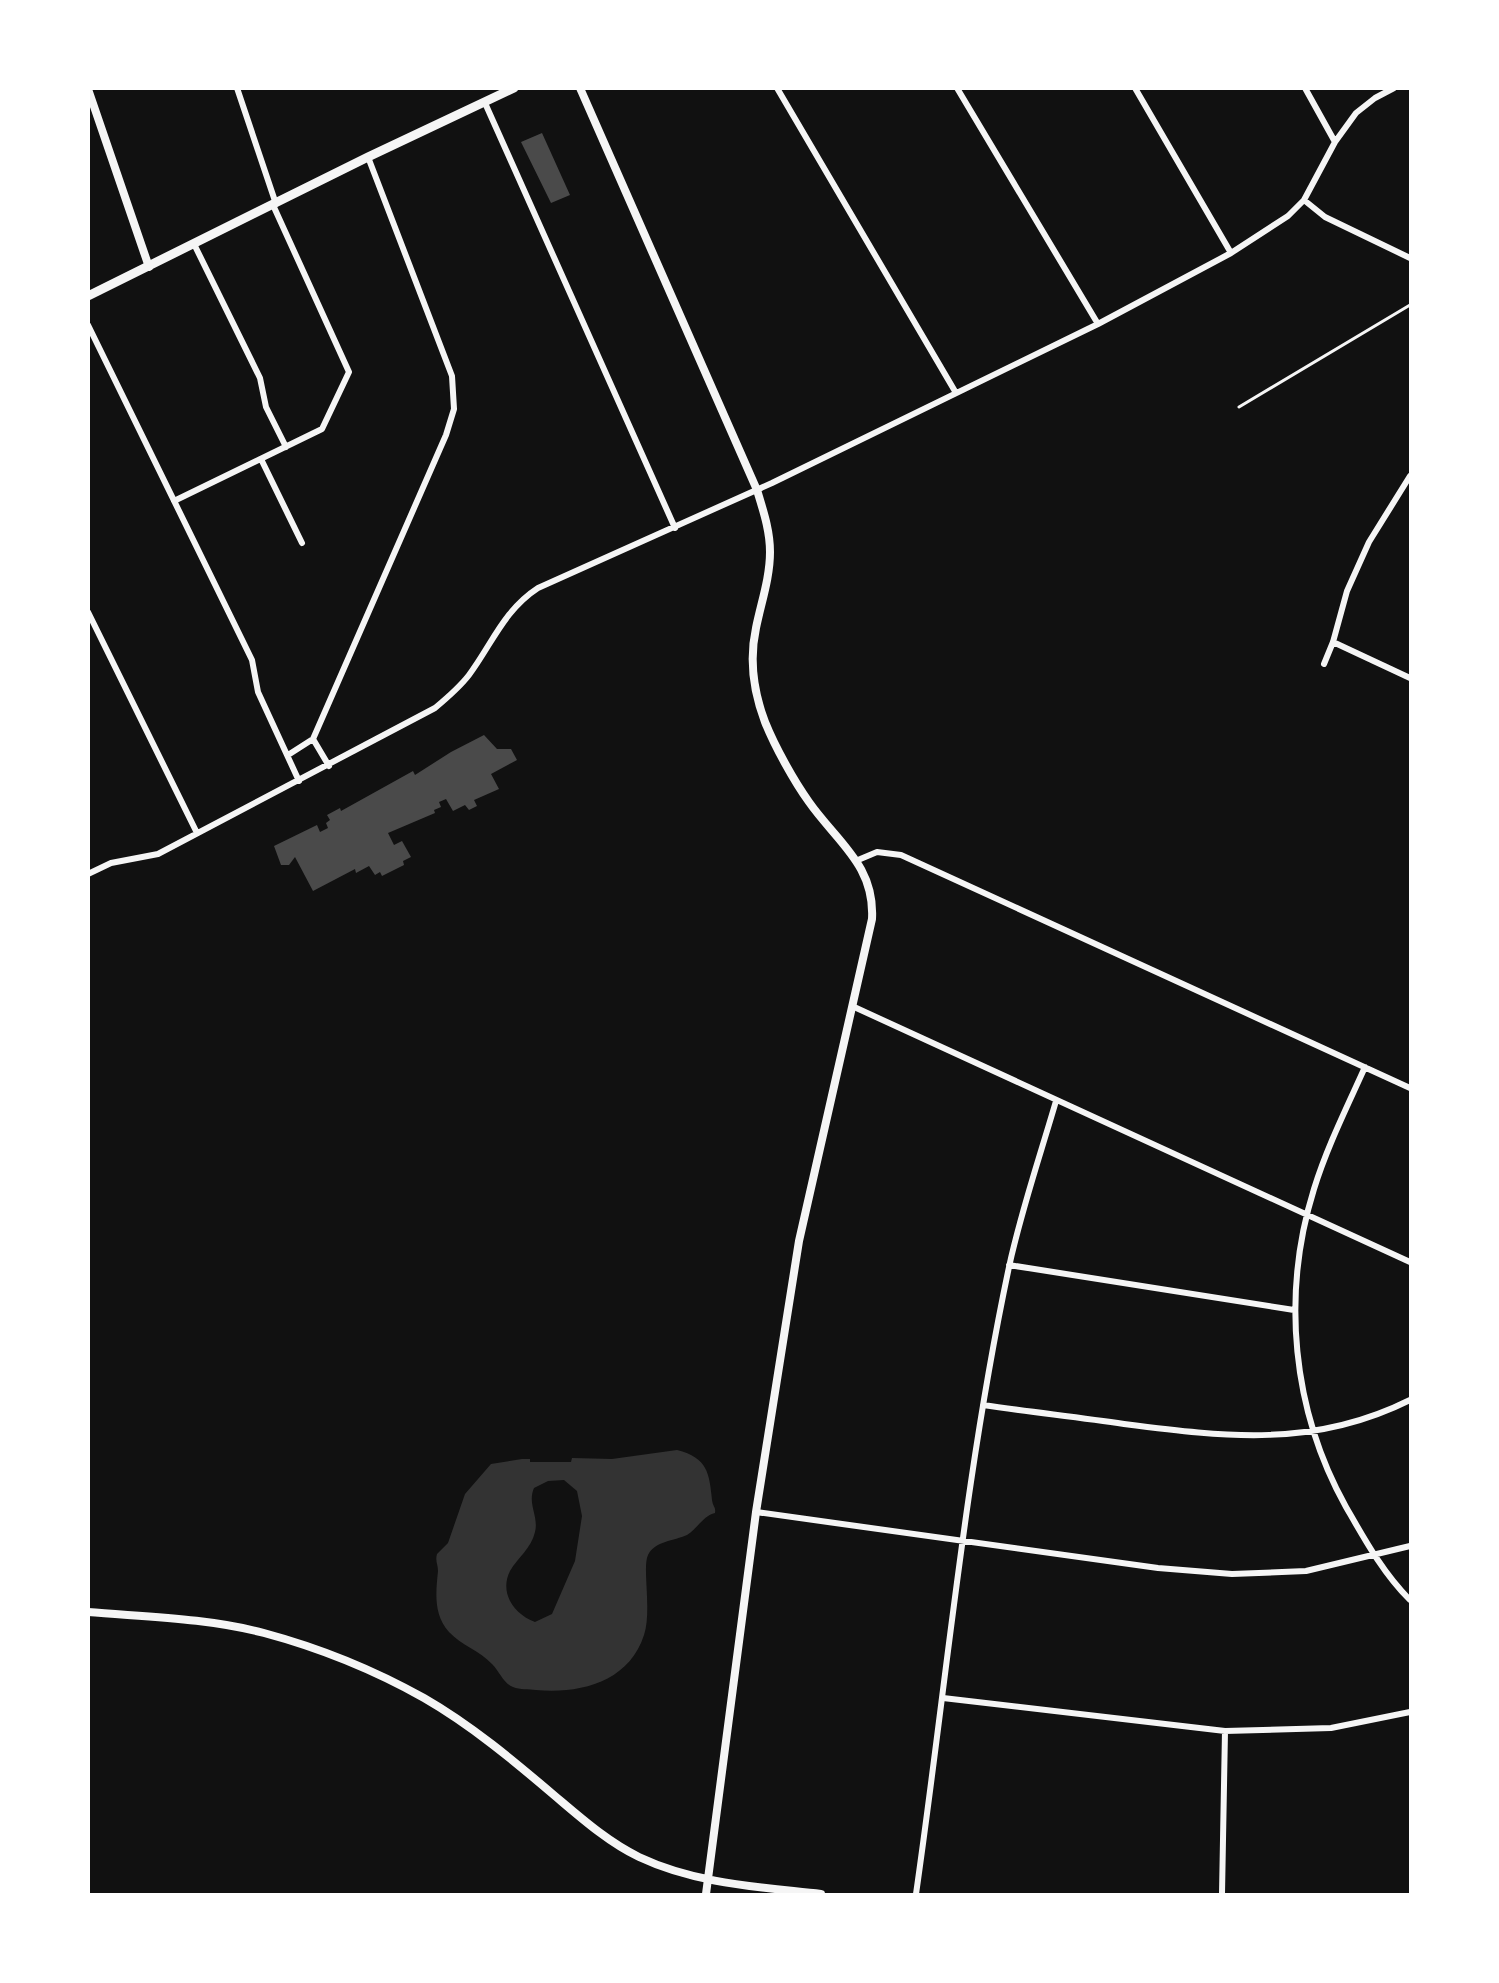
<svg xmlns="http://www.w3.org/2000/svg" width="1499" height="1983" font-family="'Space Grotesk',sans-serif">
<style>
.water{fill:#333;fill-rule:evenodd}
.building{fill:#4a4a4a}
.lines{fill:none;stroke-linecap:round;stroke-linejoin:round}
.service{stroke:#f5f5f5;stroke-width:3}
.minor{stroke:#f5f5f5;stroke-width:6}
.tertiary{stroke:#f5f5f5;stroke-width:8}
.primary{stroke:#f5f5f5;stroke-width:9}
</style>
<rect width="100%" height="100%" fill="#111"/>
<path class="water" d="M677 1450C708 1458 709 1473 712 1500 713 1507 716 1507 715 1513 704 1515 697 1529 687 1535 674 1541 655 1541 648 1555 642 1567 652 1611 644 1635 629 1682 580 1694 536 1690 529 1689 520 1690 513 1687 503 1683 500 1672 492 1664 480 1651 461 1645 449 1632 433 1614 436 1592 438 1571 438 1564 435 1561 437 1554L448 1543 465 1494 491 1464 522 1459H530V1462H571L572 1458 612 1459ZM564 1480 577 1491 582 1516 575 1561 552 1614 535 1622C514 1614 499 1593 510 1571 518 1557 531 1549 535 1532 539 1516 527 1504 534 1488L548 1481Z"/>
<path class="building" d="M542 133 570 195 551 203 521 142Z
M484 735 497 749H511L517 760 491 774 499 789 474 800 477 806 469 810 465 805 453 811 446 799 439 802 441 807 434 810 435 813 388 833 394 845 402 841 411 857 403 861 404 865 382 876 380 872 375 875 369 866 356 873 355 869 313 891 295 857 289 865H281L274 846 317 825 320 832 328 828 326 823 330 820 327 815 340 808 341 811 413 771 415 775 451 752Z"/>
<g class="lines">
<path class="service" d="M1239 407 1410 305"/>
<path class="minor" d="M237 88 276 204
M777 88 956 393
M957 88 1098 324
M1135 88 1231 253
M1305 88 1335 142
M485 103 675 528
M1304 200 1325 217 1410 258
M194 244 260 378 266 407 286 447
M88 325 252 660 258 692 299 781
M261 459 302 543
M174 501 322 429 349 372 273 205
M88 612 197 833
M1333 642 1410 678
M1324 664 1333 642 1347 591 1369 542 1410 476
M313 739 329 766
M288 755 313 739 446 435 454 409 452 376 368 157
M858 860 877 852 901 855 1410 1088
M88 874 111 863 158 854 435 708C447 698 459 688 469 675 492 644 504 610 538 588L772 483 1098 324 1231 253 1288 216 1304 200 1335 142 1356 113 1375 98 1394 88
M852 1006 1410 1262
M1365 1067C1347 1107 1327 1147 1314 1189 1281 1295 1292 1410 1346 1507 1365 1540 1383 1573 1410 1600
M1009 1265 1294 1310
M983 1405C1030 1412 1077 1417 1124 1424 1226 1437 1314 1448 1410 1400
M756 1512 1158 1568 1232 1574 1306 1571 1410 1546
M943 1698 1225 1731 1331 1728 1410 1712
M916 1894C946 1685 965 1474 1009 1267 1021 1211 1040 1156 1056 1101
M1222 1894 1225 1731"/>
<path class="tertiary" d="M580 88 757 490C763 510 770 530 770 552 770 578 761 603 756 628 749 660 754 693 765 722 775 747 794 781 809 802 837 842 875 865 872 919L799 1241 756 1512 706 1894
M88 89 149 267
M88 1612C147 1617 207 1618 264 1633 320 1648 374 1670 424 1698 471 1725 514 1761 555 1796 581 1818 608 1842 639 1857 696 1884 760 1887 821 1894"/>
<path class="primary" d="M88 296 368 157 514 88"/>
</g>
<rect width="1499" height="1983" fill="none" stroke="#ffffff" stroke-width="180"/>
</svg>
